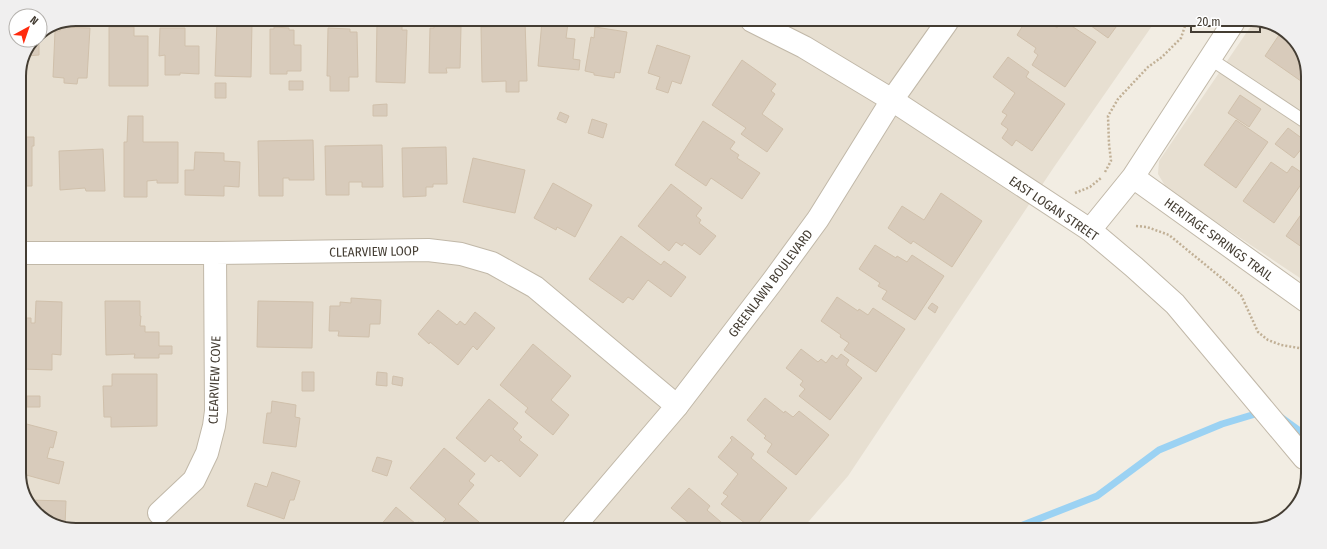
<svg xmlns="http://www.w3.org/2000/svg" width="1327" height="549" font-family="'Fira Sans Condensed',sans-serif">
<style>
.residential{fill:#e7dfd1}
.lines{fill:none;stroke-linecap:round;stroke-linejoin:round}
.stream{stroke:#9bd2f3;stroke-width:7}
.building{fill:#d8cbbb;stroke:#d0c0ab}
.service-casing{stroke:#c1b8a8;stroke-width:14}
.minor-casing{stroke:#c1b8a8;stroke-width:24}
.tertiary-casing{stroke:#c1b8a8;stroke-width:24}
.path{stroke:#c1b096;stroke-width:2.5;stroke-dasharray:2 2;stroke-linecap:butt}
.service{stroke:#fff;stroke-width:12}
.minor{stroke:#fff;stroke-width:22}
.tertiary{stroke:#fff;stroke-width:22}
.labels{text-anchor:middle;stroke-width:3.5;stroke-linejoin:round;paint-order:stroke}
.street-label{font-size:13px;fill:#443d33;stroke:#fff}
.rim{fill:none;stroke:#443d33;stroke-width:2}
</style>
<rect width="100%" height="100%" fill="#f2ede3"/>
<path class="residential" d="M76 19 1154 23 1054 167 848 476 803 528 54 526 31 508 19 477V72L34 40H40V34Z
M1253 23H1273L1296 41 1308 72 1306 282 1167 189 1158 174 1159 161Z"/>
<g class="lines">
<path class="stream" d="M1282 418 1304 434
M1013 529 1097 496 1159 450 1222 424 1262 412"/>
</g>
<path class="building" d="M384 20 402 22V30H407L405 83 376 82 377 21 384 22Z
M217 21 252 22 251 77 215 76Z
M509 21H525L527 81H519V92H506V81L482 82 481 27 509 26Z
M542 21 568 23 566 38 575 39 573 59 580 60 579 70 538 66Z
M1025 22H1044L1050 27 1052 24 1057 28 1061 22 1067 23 1096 42 1065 87 1032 65 1038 55 1034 52 1036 48 1017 35Z
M1087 23H1119L1108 38Z
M434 26 461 27 460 68H446L447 73H429L430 28H434Z
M60 27 90 28 87 78H78L77 84 64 83V78L53 77 55 31H60Z
M109 27H134V36H148V86H109Z
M274 27 289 28V30H294V45H301V71H287V74H270V29H274Z
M595 27 627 32 620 73 615 72 614 78 594 75V73L585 71 591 37 594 38Z
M160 28H185V46H199V74L180 73V75H165V55L159 56Z
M328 28 350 29V32H357L358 77H349V91H330V76H327Z
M1281 32 1297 43 1308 72V86L1265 56Z
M34 40H39V55L27 56Z
M657 45 690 56 681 84 672 81 668 93 656 89 660 77 648 73Z
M1008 57 1029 72 1026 77 1065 104 1032 151 1016 140 1012 146 1002 138 1008 129 1001 124 1007 115 1002 112 1015 93 993 77Z
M742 60 776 84 771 91 775 94 762 114 783 129 767 152 741 134 746 128 712 105Z
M289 81H303V90H289Z
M215 83H226V98H215Z
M1240 95 1261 109 1249 127 1228 113Z
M387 104V116H373V105Z
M560 112 569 116 566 123 557 119Z
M128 116H143V142H178V183H157V180L147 181V197H124V142H127Z
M592 119 607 124 603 138 588 133Z
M1236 120 1268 142 1236 188 1204 165Z
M703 121 735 142 730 149 739 155 737 158 760 173 742 199 711 178 706 186 675 165Z
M1288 128 1307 142 1294 158 1275 144Z
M19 137H34V146H32V186H19Z
M313 140 314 180H289V178H283V196H259L258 141Z
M382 145 383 187H362V182H349V195H326L325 146Z
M446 147 447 184H433V187H426V196L403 197 402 148Z
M103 149 105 191H86L85 188 60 190 59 151Z
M195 152 224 153V161L240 162 239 187 224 186V196L185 195V170H194Z
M473 158 525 170 515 213 463 202Z
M1271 162 1287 173 1292 166 1307 176 1274 223 1243 201Z
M553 183 592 205 575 237 557 227 556 230 534 218Z
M671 184 702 208 696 216 701 220 699 223 716 236 700 255 684 243 682 246 676 242 669 251 638 226Z
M941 193 982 221 952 267 913 241 911 244 888 228 902 206 924 220Z
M1307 206 1306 250 1286 236Z
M621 236 661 265 664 261 686 277 671 297 648 280 633 300 628 297 623 303 589 279Z
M875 245 896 258 897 256 907 262 912 255 944 276 915 320 882 299 887 291 878 286 880 283 859 269Z
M837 297 858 311 859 309 868 315 873 308 905 329 876 372 844 350 849 343 840 337 841 335 821 321Z
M351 298 381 300 380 324H370L369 337 338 336 339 331H329L330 306H340V302L351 303Z
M36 301 62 302 61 355 52 354V370L22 369V372H19V318H31V323H35Z
M105 301H140V316H141L140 326H145V332H159V346H172V354H159V358H134L135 354 106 355Z
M258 301 313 302 312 348 257 347Z
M932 303 938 307 935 313 928 308Z
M438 310 457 325 460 321 465 325 475 312 495 328 477 350 473 346 458 365 430 342 429 344 418 334Z
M533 344 571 376 551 400 569 415 553 435 525 412 528 408 500 385Z
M801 349 818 362 821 359 826 363 832 355 837 359 841 354 849 360 846 365 862 378 830 420 799 396 805 389 800 385 803 381 786 368Z
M302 372H314V391H302Z
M377 372 387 373V386L376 385Z
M112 374H157V426L111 427V417H104L103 386H112Z
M393 376 403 378 402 386 392 384Z
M27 396H40V407H27Z
M765 398 784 413 785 411 793 417 799 411 829 435 796 475 767 452 772 444 764 438 766 436 747 420Z
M489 399 518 423 513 429 522 437 519 440 538 455 520 477 501 460 499 462 491 455 485 462 456 438Z
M272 401 296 405 295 417 300 418 296 447 263 443 267 413H271Z
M19 422 57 432 53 448 50 447 47 458 64 462 59 484 19 473Z
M732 436 754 454 751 458 787 488 754 528H751L721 504 728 496 723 493 738 474 718 457 732 440 730 438Z
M444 448 475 474 469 481 474 485 458 504 479 522 475 527H445L441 524 446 519 410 488Z
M377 457 392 461 387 476 372 471Z
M272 472 300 481 294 500H290L284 519 247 506 255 483 267 487Z
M689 488 710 506 707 510 728 528H687L690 524 671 508Z
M28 500 66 501 65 526H54L31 508Z
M396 507 416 524 418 522 425 527H379Z"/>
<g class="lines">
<g class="service-casing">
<path id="service" d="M1209 58 1307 123"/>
</g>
<g class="minor-casing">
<path id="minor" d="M1133 177 1306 301
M1090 230 1133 177 1233 23
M19 253H215L428 250 461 254 492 263 535 287 677 406
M159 513 194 480 207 453 214 426 216 411 215 253"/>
</g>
<g class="tertiary-casing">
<path id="tertiary" d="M752 21 804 47 892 100 1090 230 1134 267 1175 304 1304 458
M573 528 677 406 772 282 818 219 892 100 947 22"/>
</g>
<path class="path" d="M1105 172 1111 161 1109 144 1108 116 1118 99 1148 67 1162 57 1181 38 1186 23
M1075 193 1090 187 1101 178
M1136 226 1147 227 1169 235 1224 280 1241 295 1258 332 1268 340 1281 345 1305 349"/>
<use href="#service" class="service"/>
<use href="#minor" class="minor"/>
<use href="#tertiary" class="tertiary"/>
</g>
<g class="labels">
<g class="street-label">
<text transform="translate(1054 208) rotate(34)" y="5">EAST LOGAN STREET</text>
<text transform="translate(1219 239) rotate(36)" y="5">HERITAGE SPRINGS TRAIL</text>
<text transform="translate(374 251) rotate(-1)" y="5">CLEARVIEW LOOP</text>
<text transform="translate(770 283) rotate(-53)" y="5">GREENLAWN BOULEVARD</text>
<text transform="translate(214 380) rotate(-88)" y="5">CLEARVIEW COVE</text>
</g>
</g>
<path d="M0 0H1327V549H0ZM76 26H1251A50 50 0 0 1 1301 76V473A50 50 0 0 1 1251 523H76A50 50 0 0 1 26 473V76A50 50 0 0 1 76 26Z" fill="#f0efef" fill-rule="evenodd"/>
<path class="rim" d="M76 26H1251A50 50 0 0 1 1301 76V473A50 50 0 0 1 1251 523H76A50 50 0 0 1 26 473V76A50 50 0 0 1 76 26Z"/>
<g transform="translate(28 28) rotate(40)"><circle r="19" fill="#ffffff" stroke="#b4b1ad"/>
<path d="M0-3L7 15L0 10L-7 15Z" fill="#ff2a0d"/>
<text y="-6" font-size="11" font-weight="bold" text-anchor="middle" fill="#443d33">N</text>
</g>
<path d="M1191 26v6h69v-6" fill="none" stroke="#443d33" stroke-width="2"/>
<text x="1197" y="26" font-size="12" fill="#443d33" stroke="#ffffff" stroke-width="3" paint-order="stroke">20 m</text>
</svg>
